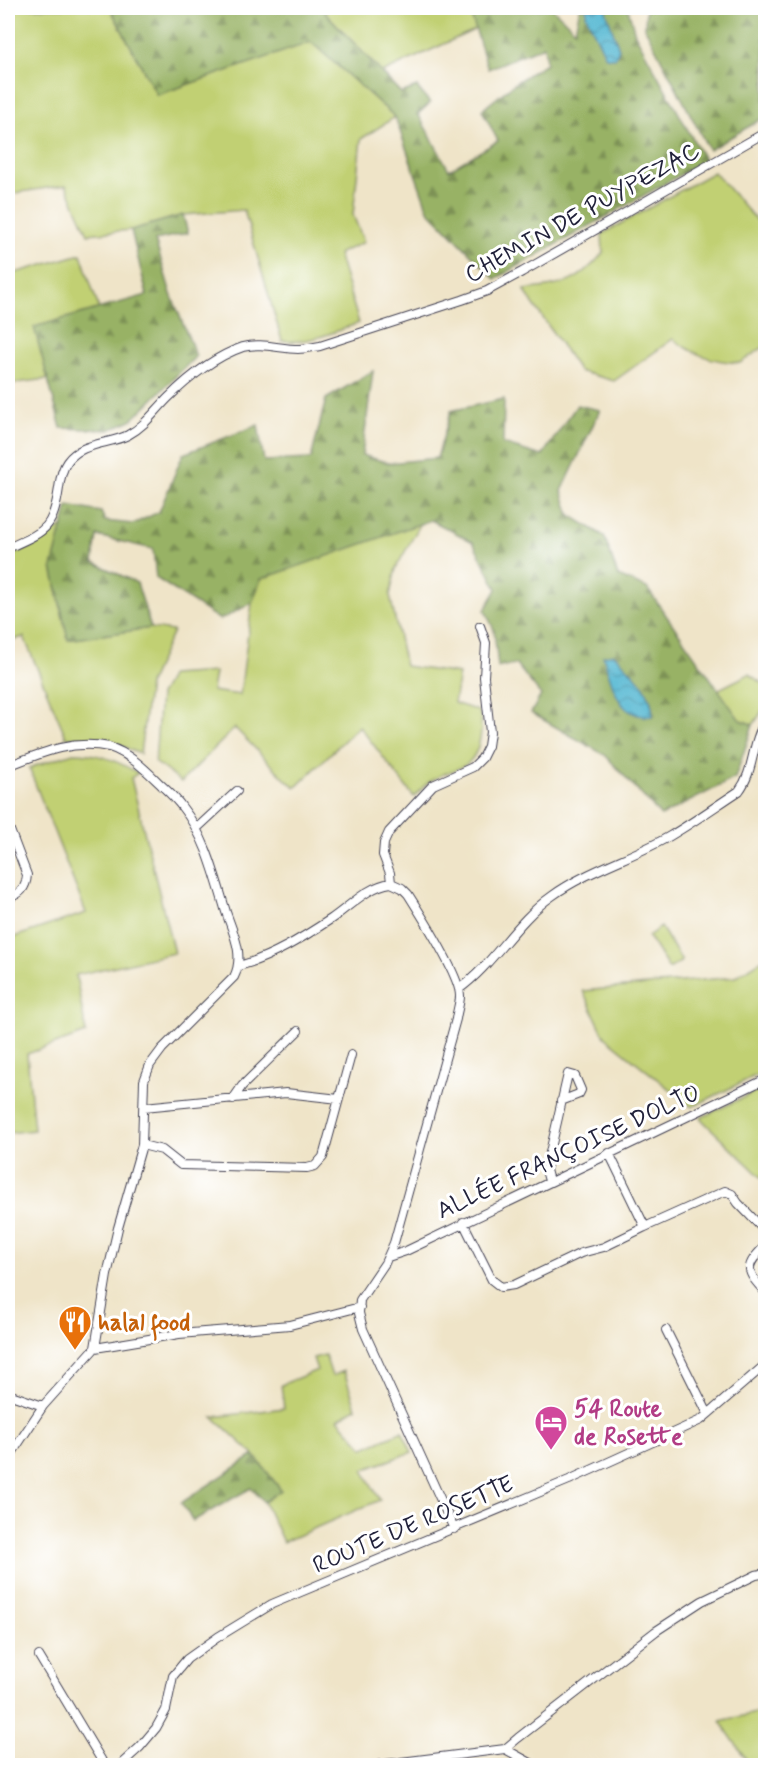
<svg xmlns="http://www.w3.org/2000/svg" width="773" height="1773" font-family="Mynerve,sans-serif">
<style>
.grass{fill:#c1d073;stroke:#727957;stroke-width:1.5}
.forest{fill:url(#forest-firs);stroke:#5d6a50;stroke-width:1.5}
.water{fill:url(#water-waves);stroke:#3a6c86;stroke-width:1.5}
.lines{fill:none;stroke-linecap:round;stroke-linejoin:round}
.minor-casing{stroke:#413f50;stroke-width:10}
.minor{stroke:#fff;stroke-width:8}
.labels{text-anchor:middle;stroke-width:6;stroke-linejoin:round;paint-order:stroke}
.street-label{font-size:24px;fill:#22223b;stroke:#fff}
.food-label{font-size:24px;font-weight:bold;fill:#c56008;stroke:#fff;text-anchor:start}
.hotel-label{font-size:24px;font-weight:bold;fill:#b23c85;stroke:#fff;text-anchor:start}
</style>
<defs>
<pattern id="forest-firs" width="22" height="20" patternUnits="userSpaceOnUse" patternTransform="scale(1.5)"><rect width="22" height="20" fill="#98b265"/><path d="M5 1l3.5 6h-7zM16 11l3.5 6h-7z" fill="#7c9054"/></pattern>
<pattern id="water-waves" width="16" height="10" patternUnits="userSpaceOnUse" patternTransform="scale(1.5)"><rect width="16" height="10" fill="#53b7d2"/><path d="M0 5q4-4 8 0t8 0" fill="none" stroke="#4494ac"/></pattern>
</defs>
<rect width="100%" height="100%" fill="#fff"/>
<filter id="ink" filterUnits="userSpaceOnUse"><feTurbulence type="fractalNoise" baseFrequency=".0167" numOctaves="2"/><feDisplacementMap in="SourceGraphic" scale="12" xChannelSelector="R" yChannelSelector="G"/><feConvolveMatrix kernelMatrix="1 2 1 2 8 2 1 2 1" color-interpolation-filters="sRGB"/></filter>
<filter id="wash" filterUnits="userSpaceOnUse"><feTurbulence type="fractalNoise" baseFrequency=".008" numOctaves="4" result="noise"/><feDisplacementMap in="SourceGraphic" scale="24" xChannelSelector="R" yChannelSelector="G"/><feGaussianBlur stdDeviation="1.35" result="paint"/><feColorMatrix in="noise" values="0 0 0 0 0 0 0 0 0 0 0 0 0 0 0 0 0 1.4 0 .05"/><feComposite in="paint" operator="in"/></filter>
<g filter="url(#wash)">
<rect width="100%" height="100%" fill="#efe4c8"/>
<path class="grass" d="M8 8H110L157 95 311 42 395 117 361 139 353 215 364 242 338 254 359 323C333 332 310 344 282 341L244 210 183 215 131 230 88 234 66 185 8 194Z
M321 8H471L470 12 476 29 382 73Z
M714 172 765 230V346L740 363C712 361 696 356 673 339L614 381 579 371 524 290C564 285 576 285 603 253L602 234Z
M81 254 99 309 35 327 48 379 8 384V275Z
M421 523 396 568 390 595 405 666 459 674 454 703 479 711C482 721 482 729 480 739 473 774 454 765 431 781 424 785 419 792 414 797L359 726 296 787 288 782 235 728 181 782 155 762 160 695 171 675 215 672 212 691 240 695 252 603 261 579Z
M63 526 52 567 68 640 151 628 173 631 149 684 140 754 104 738 66 737 24 637 8 641V557L33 546Z
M749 674 765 685V707L753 725 739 719 717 690Z
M73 753C98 753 116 760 138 773L131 778 174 953 76 975 86 1033 27 1054 34 1130 8 1133V939L86 913 29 768Z
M661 927 682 961 669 969 648 936Z
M765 958V1071L692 1107 605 1037 583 991 735 977Z
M765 1087V1181L700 1118Z
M325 1355 332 1376 344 1371 356 1408 338 1419 364 1448 402 1431 412 1452 363 1470 380 1500 283 1542 264 1502 281 1490 254 1455 213 1417 284 1408 281 1385 317 1370 313 1358Z
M765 1711V1765H750L720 1721Z"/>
<path class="forest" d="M110 8H321L401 93 417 87 430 103 418 114 449 170 498 141 482 110 515 83 546 63 544 46 488 69 470 12 471 8H552L575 30 580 8H628L635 34 705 161 495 279 428 210 395 117 311 42 157 95Z
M646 8H765V117L709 150 645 28Z
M183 215 188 233 155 240 171 294 196 356 133 419 110 430 61 428 34 327 147 295 131 230Z
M373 371 362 455 389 463 437 458 451 411 504 399 503 444 542 456 577 405 600 410 562 491 570 515 604 536 618 576 647 588 739 719 753 725 735 778 661 816 605 755 531 713 541 695 516 664 498 667 494 630 485 610 497 589 473 542 431 520 261 579 252 603 220 620 156 578 153 549 97 536 93 562 137 583 151 628 68 640 52 567 68 506 101 512 105 521 133 524 159 512 183 454 258 425 264 461 311 459 326 399Z
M254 1455 281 1490 264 1502 251 1488 193 1521 181 1503Z"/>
<path class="water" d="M587 8H605L619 49 615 58 606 57 586 15Z
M614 654C633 673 652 688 653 716 616 719 613 684 603 656Z"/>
</g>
<g filter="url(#ink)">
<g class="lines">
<g class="minor-casing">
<path id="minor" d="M8 548C45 531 53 530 59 488 60 480 62 469 67 462 81 442 108 445 128 435 145 426 155 411 168 398 188 378 216 356 243 347 261 342 280 349 298 349 305 349 313 347 320 346L462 300 487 291 522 272 766 132
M8 766C41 753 72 739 109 747 127 752 144 768 157 781 165 789 175 797 182 807 206 837 215 876 226 912 233 933 245 955 234 977L162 1049 150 1065 144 1081 142 1145 118 1228 107 1275 95 1348
M8 825 27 875C26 889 20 894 8 898
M196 829 237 791
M391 883 390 873 383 855 384 843 389 832 433 785 473 767 482 758 488 746 490 732 484 677 486 643 480 626
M239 966C272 957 302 938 331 919 349 907 368 886 391 883L402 888 408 894C420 913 460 976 460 996 460 1003 457 1011 456 1019L394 1243 385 1263 360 1300 359 1313 363 1329 454 1529
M459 989C494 964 515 922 552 896 588 870 632 858 670 836 694 822 716 806 739 791 755 770 751 742 766 721
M233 1099 242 1086 298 1031
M144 1107 286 1093 339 1099
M142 1145 162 1150 181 1165 307 1168 315 1166 323 1157 351 1055
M549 1181 546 1170 568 1074 575 1076 581 1090 579 1094 561 1101
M463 1222 492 1280 501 1287 514 1285 581 1253 604 1247 645 1227 609 1153
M645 1227 725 1191 732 1194 738 1203 766 1232
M766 1245C744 1267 745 1270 766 1293
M388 1257 406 1251 766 1079
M666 1330 708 1414
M95 1348 179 1334 290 1325 360 1307
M8 1394 43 1406
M8 1459 43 1406 95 1348
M39 1656 105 1766
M505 1749 536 1766
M119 1766 140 1747 156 1728 166 1710 173 1676 187 1659 218 1637 272 1604 569 1480 701 1420 766 1364
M369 1766 505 1749 518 1738 656 1631 702 1601 756 1575 766 1573"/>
</g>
<use href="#minor" class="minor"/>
</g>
</g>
<defs>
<g id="restaurant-pin" transform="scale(1.725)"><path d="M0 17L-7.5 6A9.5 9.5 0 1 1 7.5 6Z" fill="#e8710a" stroke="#fff"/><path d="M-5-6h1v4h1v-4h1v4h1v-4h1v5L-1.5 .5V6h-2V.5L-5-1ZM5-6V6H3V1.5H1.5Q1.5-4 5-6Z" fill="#fff"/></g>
<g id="hotel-pin" transform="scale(1.725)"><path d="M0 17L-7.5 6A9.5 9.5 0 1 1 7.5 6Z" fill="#d1479c" stroke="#fff"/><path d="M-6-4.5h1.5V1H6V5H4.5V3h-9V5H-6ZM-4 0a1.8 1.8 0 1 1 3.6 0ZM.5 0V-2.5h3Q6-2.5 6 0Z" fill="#fff"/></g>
</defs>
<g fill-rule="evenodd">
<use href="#restaurant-pin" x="75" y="1322"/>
<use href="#hotel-pin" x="551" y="1422"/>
</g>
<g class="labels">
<g class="street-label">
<text transform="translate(582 212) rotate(-29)" y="8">CHEMIN DE PUYPEZAC</text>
<text transform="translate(568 1151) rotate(-25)" y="8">ALLÉE FRANÇOISE DOLTO</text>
<text transform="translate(413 1524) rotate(-23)" y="8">ROUTE DE ROSETTE</text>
</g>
<g class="food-label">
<text x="98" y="1330">halal food</text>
</g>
<g class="hotel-label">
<text x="574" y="1416">54 Route<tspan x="574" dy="28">de Rosette</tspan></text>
</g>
</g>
<rect width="773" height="1773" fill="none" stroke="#fff" stroke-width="30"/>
</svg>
